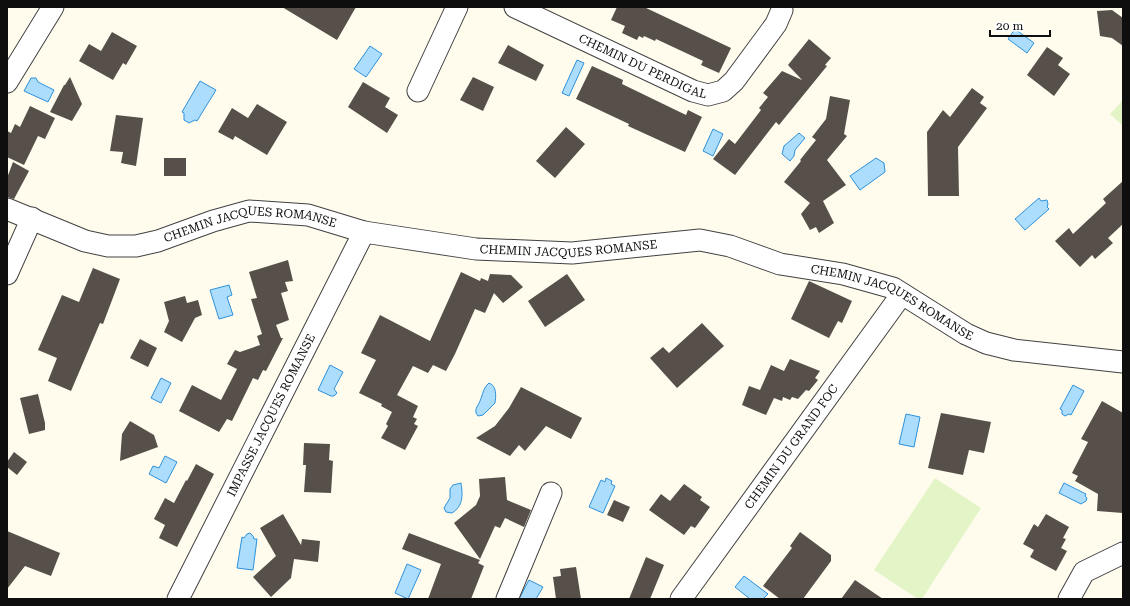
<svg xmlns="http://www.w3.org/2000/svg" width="1130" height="606" font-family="'Roboto Serif',serif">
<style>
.pitch{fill:#e3f4c7}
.water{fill:#adddfc;stroke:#2d91da}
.building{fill:#574f49}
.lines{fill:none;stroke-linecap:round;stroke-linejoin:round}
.minor-casing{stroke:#414141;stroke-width:23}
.minor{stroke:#fff;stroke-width:21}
.labels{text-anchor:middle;stroke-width:4;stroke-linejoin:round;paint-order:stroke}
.street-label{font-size:12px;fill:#0e0e0e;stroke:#fff}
</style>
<rect width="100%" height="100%" fill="#fffcee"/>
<path class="pitch" d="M1123 100V126L1110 114Z
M935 478 981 508 922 599H918L874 570Z"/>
<path class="water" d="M1015 29 1034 43 1027 53 1008 39Z
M370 46 382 54 366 77 354 69Z
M577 60 584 63 569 96 562 93Z
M31 78H36L38 82 54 90 48 102 24 91Z
M200 81 216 90 197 121 195 120 189 123 184 120V113L182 112Z
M713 129 723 134 713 156 703 151Z
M799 133 805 138 795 150 794 156 790 161 782 154 784 146Z
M876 158 884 163 885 172 860 190 850 176Z
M1039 198 1041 201 1047 200 1048 204 1047 207 1049 209 1025 230 1015 219Z
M229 285 232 295 227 297 233 315 219 319 210 290Z
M330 365 343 372 334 389 337 393 334 396H331L318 390Z
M161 378 171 383 161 403 151 398Z
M489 383C497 386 496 396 495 403L483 415 478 416 476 413C475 408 478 406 480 401 483 394 483 388 489 383Z
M1073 385 1084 391 1071 415 1069 414 1065 416 1062 414V410L1060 409Z
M906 414 920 417 914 447 899 444Z
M165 456 177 462 166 483 149 474 153 466 159 468Z
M606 478 612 481 611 484 615 486 603 513 589 507 601 480 605 482Z
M461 483C463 496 463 506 452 513L446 512 444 508 450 498V489L453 485Z
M1064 483 1086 494 1085 496 1087 498 1086 501 1081 504 1059 493Z
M250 533 253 536 254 539H257L253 570 237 568 242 537 244 538 247 534Z
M407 564 421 570 408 599 395 593Z
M744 576 768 594 763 599H750L735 587Z
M529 580 543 587 536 599H519Z"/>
<path class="building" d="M282 7H356L337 40Z
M617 7H644L731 48 719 73 701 65 703 61 656 39 655 41 644 36 643 38 639 36 637 40 622 33 625 26 611 20Z
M1112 10 1123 18V46L1112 38 1100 36 1097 11Z
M112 32 137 46 126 65 123 63 113 80 79 61 89 44 101 51Z
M809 39 831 58 825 65 827 66 779 125 776 122 735 175 713 159 729 139 735 144 761 110 759 108 768 97 763 93 782 71 802 80 788 65Z
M508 45 544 65 536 81 498 63Z
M1047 47 1063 58 1058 65 1070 74 1054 96 1027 75Z
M592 66 623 80 622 84 686 115 688 110 702 117 685 152 628 126 629 124 576 99Z
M70 77 82 104 72 121 50 112 64 85H65Z
M473 77 494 87 483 111 460 100Z
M363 82 390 98 385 107 398 115 387 133 348 107Z
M972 88 984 97 980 103 987 108 958 147 959 196H928L927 132 943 110 950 117Z
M830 96 850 100 844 134 847 136 827 160 846 185 823 201 834 223 819 233 816 227 810 230 801 214 810 203 784 182 801 161 800 160 816 140 812 137 826 119Z
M257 104 287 122 267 155 235 136 233 140 218 132 232 108 248 118Z
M30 106 55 118 45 139 38 136 24 165 7 157V131L11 133 15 124 20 127Z
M116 115 143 118 136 166 121 163 123 152 110 151Z
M566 127 585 144 555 178 536 161Z
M164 158H186V176H164Z
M13 162 29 171 14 199 7 197V178Z
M1123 181V224L1108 238 1113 243 1095 259 1092 255 1080 267 1055 241 1069 228 1073 234 1106 203 1103 199Z
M288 260 293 281 285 282 288 291 281 293 289 320 276 325 281 338H283L266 371 263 370 258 380 253 378 232 421 227 419 219 432 179 411 192 385 221 400 237 369 227 364 235 350 240 352 260 345 257 336 262 334 251 299 257 298 249 272Z
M93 268 120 279 103 324 100 323 71 391 48 381 57 358 38 350 62 295 79 302Z
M461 272 480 281 481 278 488 281 490 274 511 275 523 287 503 303 494 293 485 313 475 309 455 354 446 371 433 365 428 373 413 366 397 395 418 406 413 417 417 419 414 424 418 426 405 450 381 438 388 426 386 424 392 412 381 406 382 404 359 393 376 360 361 353 380 315 430 341Z
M567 274 585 300 545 327 528 301Z
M809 281 852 301 842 323 838 321 829 338 791 319Z
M185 296 187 303 198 300 202 315 195 318 182 342 164 332 169 321 164 302Z
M702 323 724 346 677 388 650 358 663 347 669 353Z
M140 339 157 348 148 367 130 358Z
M790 359 820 371 815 378 818 380 809 391 806 390 798 399 792 397 790 400 783 397 782 401 774 398 766 415 742 405 749 386 760 390 771 365 784 371Z
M521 387 582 418 571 439 546 426 525 451 519 445 510 456 476 438 495 426 509 408Z
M38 394 45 423V430L29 434 20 398Z
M1102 401 1123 413V513L1097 511 1098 494 1075 481 1078 476 1072 473 1088 442 1081 439Z
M941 413 991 422 984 453 969 450 963 475 928 468Z
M130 421 154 435 158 447 120 461 122 434Z
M304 443 330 444 329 460 333 461 331 493 304 492 306 465H303Z
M14 452 27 462 17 475 7 467V462Z
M196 464 214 474 177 547 159 538 165 525 154 519 165 498 174 503 186 480 187 481Z
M505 477 507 500 531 510 524 527 505 518 500 528 495 526 480 559 454 523 476 505 480 496 479 479Z
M684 484 702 497 700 500 710 507 695 528 691 526 684 535 649 510 661 494 670 501Z
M614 500 630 507 623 522 607 515Z
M283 514 301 545 302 539 320 541 318 562 294 559 291 578 271 597 253 577 276 556 260 528Z
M1046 514 1069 527 1063 538 1066 539 1061 548 1067 551 1056 571 1030 557 1034 550 1023 544 1034 524 1038 527Z
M7 531 60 553 51 576 25 566 7 589Z
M800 532 831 555V561L803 599H780L763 586 792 548 790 546Z
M409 533 480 560 478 563 484 566 471 599H428L441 564 402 549Z
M646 557 664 565 650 599H629Z
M576 567 581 599H556L553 577 561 576 560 569Z
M855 580 883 599H841Z"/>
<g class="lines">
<g class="minor-casing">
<g id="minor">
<path id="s1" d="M515 7 693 91 708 95 723 91 734 81 776 24 782 10"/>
<path d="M7 82 53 7"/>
<path d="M418 91 457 7"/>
<path id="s2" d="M7 209 85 241 108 246H136L158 241 213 221 249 211 308 215 364 232 476 249 572 253 700 240 730 246 780 264 843 274 893 288 966 334 986 343 1014 350 1123 362"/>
<path d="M7 274 32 218"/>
<path id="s3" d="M178 599 364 232"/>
<path d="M507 599 551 493"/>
<path id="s4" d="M681 599 902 294"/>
<path d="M1069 599 1084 572 1123 553"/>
</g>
</g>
<use href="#minor" class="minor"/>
</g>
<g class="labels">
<g class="street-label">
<text dy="4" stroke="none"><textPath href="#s1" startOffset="141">CHEMIN DU PERDIGAL</textPath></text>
<text dy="4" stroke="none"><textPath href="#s2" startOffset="254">CHEMIN JACQUES ROMANSE</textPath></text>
<text dy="4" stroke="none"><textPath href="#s2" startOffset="578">CHEMIN JACQUES ROMANSE</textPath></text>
<text dy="4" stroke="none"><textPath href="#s2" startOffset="914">CHEMIN JACQUES ROMANSE</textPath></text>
<text dy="4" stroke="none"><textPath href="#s3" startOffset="206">IMPASSE JACQUES ROMANSE</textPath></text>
<text dy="4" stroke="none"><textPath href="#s4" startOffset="188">CHEMIN DU GRAND FOC</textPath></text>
</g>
</g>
<rect width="1130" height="606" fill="none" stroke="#0e0e0e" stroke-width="16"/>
<path d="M990 30v6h60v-6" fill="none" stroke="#0e0e0e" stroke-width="2"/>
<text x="996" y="30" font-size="12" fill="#0e0e0e" stroke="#ffffff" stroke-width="3" paint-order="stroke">20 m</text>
</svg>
